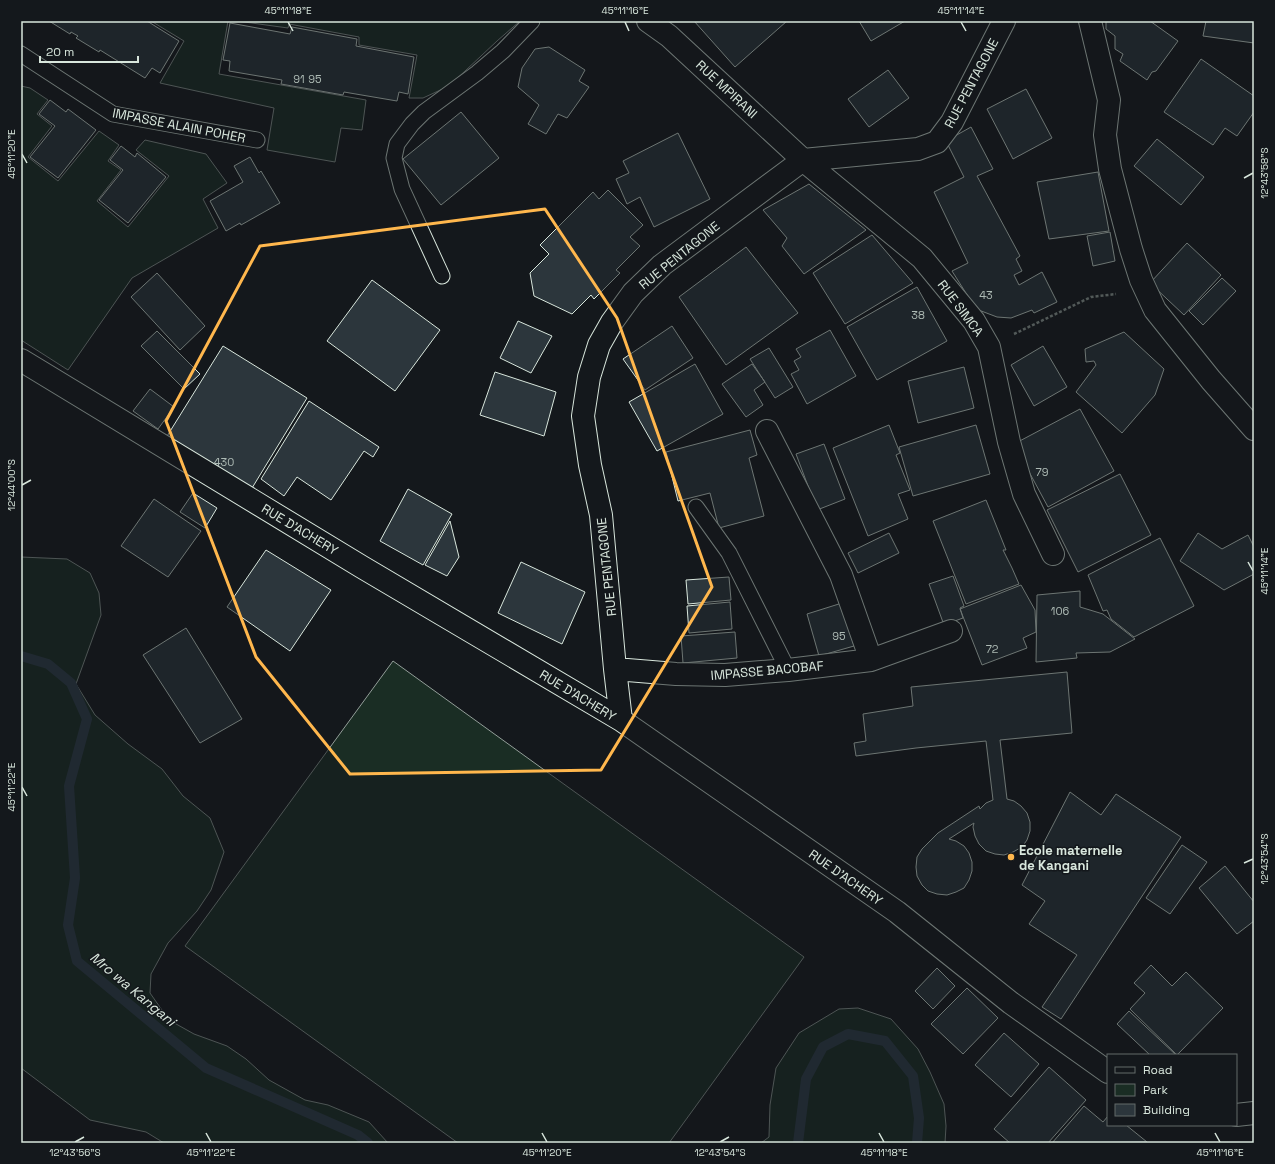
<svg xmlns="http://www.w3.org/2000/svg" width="1275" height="1164" viewBox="0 0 1275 1164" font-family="'Space Grotesk',sans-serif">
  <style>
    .green { fill: #1a2d24; stroke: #939e99 }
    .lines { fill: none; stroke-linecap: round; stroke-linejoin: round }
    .stream { stroke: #2f3f4d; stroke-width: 10 }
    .building { fill: #2c363c; stroke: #d8e6dc }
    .service-casing { stroke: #d8e6dc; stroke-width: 17 }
    .minor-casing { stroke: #d8e6dc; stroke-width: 24 }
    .path { stroke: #9da8a2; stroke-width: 2.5; stroke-dasharray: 3 2; stroke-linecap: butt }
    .service { stroke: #14181c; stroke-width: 15 }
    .minor { stroke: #14181c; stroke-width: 22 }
    .marked { fill: none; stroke: #ffb74d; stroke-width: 3; stroke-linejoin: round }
    .ticks { fill: none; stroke: #d8e6dc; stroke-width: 1.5 }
    .poi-dot { fill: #ffb74d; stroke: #14181c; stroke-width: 1.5 }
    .labels { text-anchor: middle; stroke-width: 3; stroke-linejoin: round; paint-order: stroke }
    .number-label { font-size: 11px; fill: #adbab4 }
    .street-label { font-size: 13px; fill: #d8e6dc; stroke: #14181c }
    .poi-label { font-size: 13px; font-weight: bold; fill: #d8e6dc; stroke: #14181c; text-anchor: start }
    .water-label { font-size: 14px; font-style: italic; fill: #d8e6dc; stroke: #14181c }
    .neatline { fill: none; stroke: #d8e6dc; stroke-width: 1.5 }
    .ticks-label { font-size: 10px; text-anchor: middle; fill: #d8e6dc }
  </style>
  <rect width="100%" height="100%" fill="#14181c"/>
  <!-- green -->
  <path class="green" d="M151 21H228L219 74 366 100 362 130 341 128 335 162 267 150 274 108 160 83 184 41Z
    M237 21H520L497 41 449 86 423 98H409L417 55 359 45V37L289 24 288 28Z
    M21 86 30 88 48 100 37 114 52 126 28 157 58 181 99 131 119 145 108 161 121 170 97 201 128 227 169 176 136 150 145 140 206 154 227 183 203 199 218 228 132 278 68 370 21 340Z
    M21 557 67 559 90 573 99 593 101 615 76 684 95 715 128 744 162 769 183 796 210 818 224 852 211 890 197 911 168 943 151 974 150 993 169 1020 194 1034 227 1046 246 1059 269 1080 305 1100 328 1105 369 1122 388 1143H164L146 1132 90 1120 21 1068Z
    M393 661 804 957 669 1143H458L185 946Z
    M858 1008 891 1019 918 1049 930 1072 944 1104 946 1126 945 1143H761L769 1137 770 1105 776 1068 799 1033 839 1009Z"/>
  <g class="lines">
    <!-- stream -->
    <path class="stream" d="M21 656 48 664 71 683 87 719 69 786 75 878 68 925 77 961 206 1068 358 1135 368 1143
      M798 1143 806 1079 823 1047 848 1034 885 1041 913 1076 919 1118 917 1143"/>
  </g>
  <!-- building -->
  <path class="building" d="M49 21H147L179 41 160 73 152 68 145 78 100 50 99 52 76 38 78 36 71 32 70 34Z
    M694 21H787L735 67Z
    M859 21H905L871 41Z
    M1106 21H1150L1178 41 1156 71 1152 72 1147 80 1120 61 1123 54 1115 49V36L1106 29Z
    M1206 21H1254V43L1203 36Z
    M230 23 290 34 292 27 357 39 356 46 414 57 408 94 399 92 397 101 344 92 343 95 281 84 282 80 229 71 230 61 223 60Z
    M549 47 585 70 579 81 589 87 567 118 558 114 546 134 528 124 539 105 518 87 522 68 535 49Z
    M1201 59 1254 96V112L1237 136 1225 128 1213 145 1164 112Z
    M888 70 909 98 869 127 848 99Z
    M1026 89 1052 138 1013 159 987 109Z
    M50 100 66 112 68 109 96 130 58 178 30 157 55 126 39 114Z
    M461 112 499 158 441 205 403 159Z
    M971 127 993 169 977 176 1020 256 1016 259 1022 271 1014 275 1019 285 1042 272 1057 302 1034 313 1032 310 1011 318 997 317 976 309 952 271 968 263 934 192 964 177 946 141Z
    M678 133 710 199 654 227 640 197 627 204 616 179 629 173 623 161Z
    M1157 139 1204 177 1181 205 1134 166Z
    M121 146 135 157 137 153 166 177 128 223 99 200 123 170 110 160Z
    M250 157 259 173 261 171 280 203 241 225 240 223 226 231 210 201 243 182 234 166Z
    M1098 172 1109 231 1049 239 1037 182Z
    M809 184 866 230 804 274 782 246 787 238 763 210Z
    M608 190 643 225 630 237 640 246 616 270 620 273 594 299 591 295 572 314 534 296 530 273 549 254 540 245 593 192 599 199Z
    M1110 232 1115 261 1093 266 1087 236Z
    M872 235 913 283 845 324 813 273Z
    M1187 243 1221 275 1184 315 1150 283Z
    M746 247 798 313 726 365 679 297Z
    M157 273 205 326 180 350 131 297Z
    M1222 278 1236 291 1203 325 1189 311Z
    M372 280 440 330 395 391 327 341Z
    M917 287 947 341 877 380 847 327Z
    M518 321 552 336 531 373 500 358Z
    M672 326 693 358 645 390 623 359Z
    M830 330 856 376 807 404 791 374 799 370 794 361 801 357 796 349Z
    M157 331 200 374 184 389 141 346Z
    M1124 332 1164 369 1155 395 1122 433 1076 392 1096 365 1094 361 1086 362 1085 349Z
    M223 346 307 398 249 493 164 441Z
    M1043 346 1067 387 1034 406 1011 365Z
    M769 348 793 387 775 398 750 359Z
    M695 364 723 414 657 451 629 402Z
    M752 364 765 382 754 390 763 405 746 417 722 384Z
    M964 367 974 408 918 423 908 381Z
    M495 372 556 392 544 436 480 415Z
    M150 389 174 407 158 429 133 411Z
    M309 401 379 447 373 457 364 451 331 500 297 477 284 496 261 479Z
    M1080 409 1114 471 1048 507 1014 444Z
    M889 425 900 453 896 455 910 490 898 494 908 519 868 536 833 448Z
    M976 425 990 474 913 496 899 447Z
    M750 430 757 455 749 458 764 516 719 528 710 493 678 501 666 452Z
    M824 444 845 499 817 510 796 454Z
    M1120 474 1151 535 1078 572 1047 510Z
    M408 489 452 514 423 565 380 541Z
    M193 493 217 508 205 528 180 512Z
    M154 499 201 531 168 577 121 546Z
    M986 500 1006 550H1003L1012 568 1019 584 966 604 933 521Z
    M450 521 459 557 447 576 425 565Z
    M889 533 899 553 858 573 848 553Z
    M1198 533 1222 549 1248 535 1254 547V574L1224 590 1180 561Z
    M1160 538 1194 606 1134 637 1111 619 1107 610 1103 611 1088 575Z
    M266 550 331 590 290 651 227 607Z
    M521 562 585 592 562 644 498 613Z
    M953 576 964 606 960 608 963 618 944 625 929 584Z
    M729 577 731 600 688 604 686 580Z
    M1021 585 1035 610 1036 632 1023 638 1027 648 982 665 960 609Z
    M1080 591V607L1103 614 1135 639 1110 652 1076 653 1077 658 1036 662 1037 595Z
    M730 602 732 629 689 633 687 606Z
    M842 603 854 646 819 656 807 614Z
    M186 628 242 719 200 743 143 655Z
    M735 632 737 658 683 663 681 636Z
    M1067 672 1072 733 1000 740 1007 799 1014 801 1021 806 1027 813 1030 822V831L1027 840 1022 847 1013 852 1004 855 995 854 986 851 979 844 975 836 973 827 974 823 949 839 956 841 964 846 969 853 972 862V871L969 880 964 888 956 892 947 895 937 894 928 891 922 885 917 876 916 867 917 857 922 849 938 833 979 806 980 809 986 803 993 800 986 741 916 748 856 756 854 743 866 741 863 714 913 706 911 687Z
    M1070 792 1101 815 1116 794 1181 837 1061 1019 1042 1007 1077 955 1029 924 1045 901 1022 885Z
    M1182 845 1207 862 1170 914 1146 898Z
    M1225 866 1254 902V921L1237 934 1199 888Z
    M1151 965 1172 986 1186 972 1223 1008 1177 1055 1130 1009 1145 993 1134 983Z
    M937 968 955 986 933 1009 915 991Z
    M967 988 998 1018 963 1054 931 1024Z
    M1129 1011 1176 1055H1150L1117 1024Z
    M1004 1033 1039 1064 1011 1097 975 1065Z
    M1049 1067 1086 1100 1048 1143H1010L994 1129Z
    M1084 1106 1103 1122 1108 1116V1125H1126L1147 1142 1052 1143Z"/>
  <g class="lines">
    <defs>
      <path id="service" d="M21 54 113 114 257 140
        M442 276 402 189 394 158 397 144 412 124 424 112 477 73 503 51 532 21
        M696 507 729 553 788 670"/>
      <path id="minor" d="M648 21 669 36 803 160 922 258 974 321 989 347 1009 442 1024 494 1053 554
        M1090 21 1109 100 1105 135 1110 169 1131 249 1141 280 1155 310 1211 380 1254 429
        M21 360 362 567 621 720 897 912 1011 1003 1108 1072
        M767 431 841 575 871 660
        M615 669 676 674 725 675 788 670 871 660 951 631
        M621 720 615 669 601 515 590 465 583 416 589 377 599 345 612 322 633 293 662 265 803 160 918 149 937 142 952 122 1004 21
        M1236 1115 1254 1113"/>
    </defs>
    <!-- service casing -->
    <use href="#service" class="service-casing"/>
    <!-- minor casing -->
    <use href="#minor" class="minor-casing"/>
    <!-- path -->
    <path class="path" d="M1014 334 1091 297 1116 294"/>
    <!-- service -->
    <use href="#service" class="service"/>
    <!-- minor -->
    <use href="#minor" class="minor"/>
  </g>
  <!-- marked area -->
  <path d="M0 0H1275V1164H0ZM545 209 617 318 712 587 601 770 350 774 256 657 166 421 260 246Z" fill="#14181c" fill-opacity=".55" fill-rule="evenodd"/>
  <path class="marked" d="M545 209 617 318 712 587 601 770 350 774 256 657 166 421 260 246Z"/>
  <!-- ticks -->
  <path class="ticks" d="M288 22 293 31M625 22 629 31M961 22 966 31M22 154 27 163M1244 178 1253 173M22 485 31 480M1248 562 1253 571M22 787 27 796M1244 863 1253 859M206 1133 211 1142M542 1133 547 1142M879 1133 884 1142M1215 1133 1220 1142M75 1142 84 1137M720 1142 729 1137"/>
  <!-- markers -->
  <circle class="poi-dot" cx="1011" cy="857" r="4"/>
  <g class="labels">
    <!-- number labels -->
    <g class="number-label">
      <text x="299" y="83">91</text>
      <text x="315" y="83">95</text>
      <text x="986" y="299">43</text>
      <text x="918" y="319">38</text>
      <text x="224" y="466">430</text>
      <text x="1042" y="476">79</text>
      <text x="1060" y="615">106</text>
      <text x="839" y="640">95</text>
      <text x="992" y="653">72</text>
    </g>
    <!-- street labels -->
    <g class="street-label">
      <text transform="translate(971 83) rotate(-62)" y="5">RUE PENTAGONE</text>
      <text transform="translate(727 89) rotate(43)" y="5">RUE MPIRANI</text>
      <text transform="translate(179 125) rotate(11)" y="5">IMPASSE ALAIN POHER</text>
      <text transform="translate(679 255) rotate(-39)" y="5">RUE PENTAGONE</text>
      <text transform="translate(961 308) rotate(53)" y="5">RUE SIMCA</text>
      <text transform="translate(300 529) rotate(31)" y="5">RUE D'ACHERY</text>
      <text transform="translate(606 567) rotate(-96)" y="5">RUE PENTAGONE</text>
      <text transform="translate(767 670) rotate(-5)" y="5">IMPASSE BACOBAF</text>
      <text transform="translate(578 695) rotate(31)" y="5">RUE D'ACHERY</text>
      <text transform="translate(846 877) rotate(35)" y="5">RUE D'ACHERY</text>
    </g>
    <!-- poi labels -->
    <g class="poi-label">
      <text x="1019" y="855">Ecole maternelle<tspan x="1019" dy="15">de Kangani</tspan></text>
    </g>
    <!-- water labels -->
    <g class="water-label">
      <text transform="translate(133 989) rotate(40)" y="5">Mro wa Kangani</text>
    </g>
  </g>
  <!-- border -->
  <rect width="1275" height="1164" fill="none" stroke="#14181c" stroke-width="44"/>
  <!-- legend -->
  <rect x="1107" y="1054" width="130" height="72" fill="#14181c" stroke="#626a69"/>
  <rect x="1115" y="1067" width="20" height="6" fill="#14181c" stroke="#626a69"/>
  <text x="1143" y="1074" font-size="12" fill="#d8e6dc">Road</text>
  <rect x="1115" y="1084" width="20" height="12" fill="#1a2d24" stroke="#626a69"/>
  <text x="1143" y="1094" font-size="12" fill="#d8e6dc">Park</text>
  <rect x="1115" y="1104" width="20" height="12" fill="#2c363c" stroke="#626a69"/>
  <text x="1143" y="1114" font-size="12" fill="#d8e6dc">Building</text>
  <!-- scale -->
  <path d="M40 56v6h98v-6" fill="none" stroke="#d8e6dc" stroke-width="2"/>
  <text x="46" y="56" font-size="12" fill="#d8e6dc" stroke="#14181c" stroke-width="3" paint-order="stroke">20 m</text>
  <rect x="22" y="22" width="1231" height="1120" class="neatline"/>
  <g class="ticks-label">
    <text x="288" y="14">45°11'18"E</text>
    <text x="625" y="14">45°11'16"E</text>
    <text x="961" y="14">45°11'14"E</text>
    <text transform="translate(11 154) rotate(-90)" y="4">45°11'20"E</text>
    <text transform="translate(1264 173) rotate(-90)" y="4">12°43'58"S</text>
    <text transform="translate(11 485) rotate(-90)" y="4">12°44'00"S</text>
    <text transform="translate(1264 571) rotate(-90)" y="4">45°11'14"E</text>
    <text transform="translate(11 787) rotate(-90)" y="4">45°11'22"E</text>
    <text transform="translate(1264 859) rotate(-90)" y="4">12°43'54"S</text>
    <text x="75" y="1156">12°43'56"S</text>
    <text x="211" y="1156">45°11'22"E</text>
    <text x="547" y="1156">45°11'20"E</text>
    <text x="720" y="1156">12°43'54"S</text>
    <text x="884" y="1156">45°11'18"E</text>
    <text x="1220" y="1156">45°11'16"E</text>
  </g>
</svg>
